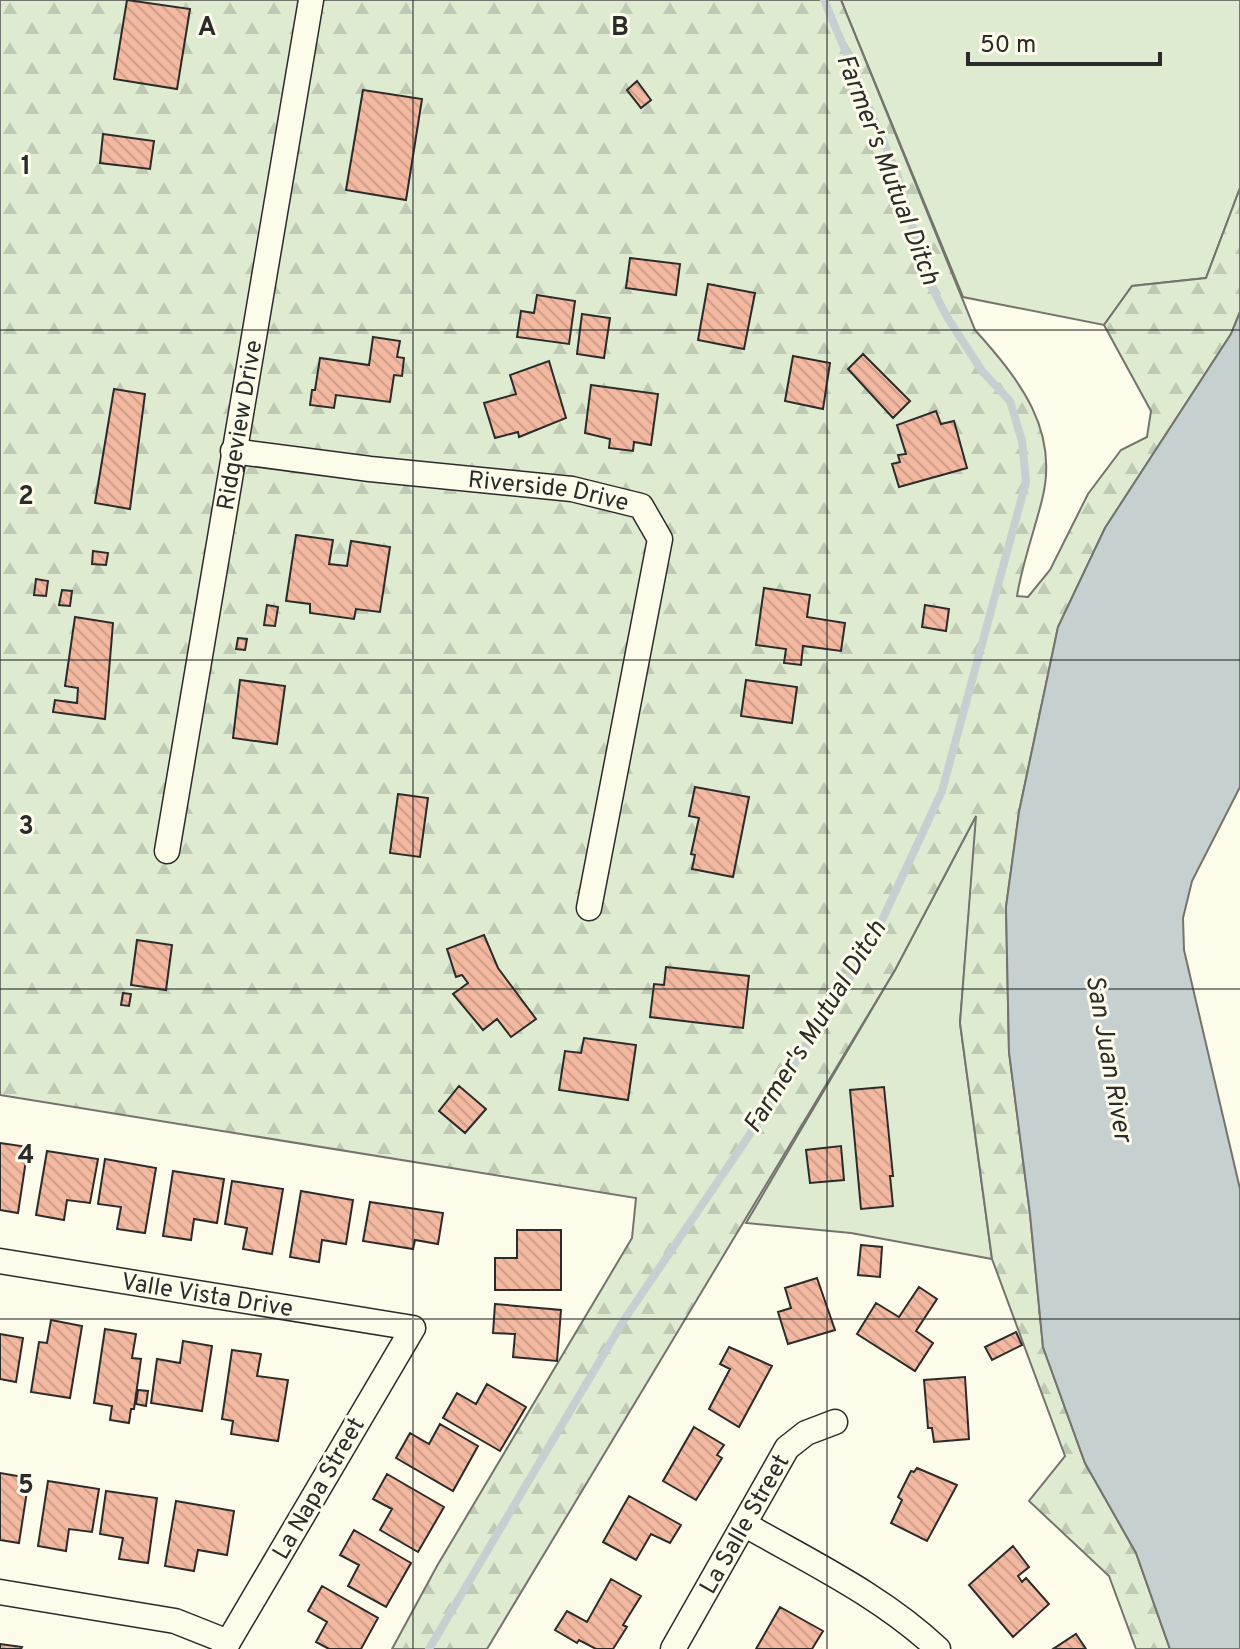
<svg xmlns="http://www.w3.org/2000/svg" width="1240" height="1649" viewBox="0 0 1240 1649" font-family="Overpass,sans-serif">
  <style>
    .grass { fill: #deebd1; stroke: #74746e; stroke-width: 2 }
    .forest { fill: url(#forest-firs); stroke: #74746e; stroke-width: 2 }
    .water { fill: #c7d0d0; stroke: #74746e; stroke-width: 2 }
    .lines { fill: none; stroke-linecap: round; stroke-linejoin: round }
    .stream { stroke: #c7d0d0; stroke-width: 8 }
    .building { fill: url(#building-back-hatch); stroke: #2b2b2b; stroke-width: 2 }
    .minor-casing { stroke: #2b2b2b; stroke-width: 27 }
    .minor { stroke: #fdfbea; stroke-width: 24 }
    .grid { fill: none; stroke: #2b2b2b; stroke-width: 2; stroke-opacity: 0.55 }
    .labels { text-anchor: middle; stroke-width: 6; stroke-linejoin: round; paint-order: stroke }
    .street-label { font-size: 24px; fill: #2b2b2b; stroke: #fdfbea }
    .water-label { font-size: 26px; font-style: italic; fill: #2b2b2b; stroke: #fdfbea }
    .grid-label { font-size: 26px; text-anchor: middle; font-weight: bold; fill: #2b2b2b; stroke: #fdfbea; stroke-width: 6; stroke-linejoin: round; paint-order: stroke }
  </style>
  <defs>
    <pattern id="forest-firs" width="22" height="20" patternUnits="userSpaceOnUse" patternTransform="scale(2)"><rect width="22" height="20" fill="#deebd1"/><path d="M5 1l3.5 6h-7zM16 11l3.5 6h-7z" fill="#bfcab4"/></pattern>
    <pattern id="building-back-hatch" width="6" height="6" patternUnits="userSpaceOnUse" patternTransform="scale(2)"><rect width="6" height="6" fill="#f2b8a0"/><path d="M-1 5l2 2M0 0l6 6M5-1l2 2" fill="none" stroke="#d09e8a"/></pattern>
  </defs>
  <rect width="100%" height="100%" fill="#fdfbea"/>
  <!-- grass -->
  <path class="grass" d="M841 0H1240V188L1206 278 1132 286 1104 325 963 297Z
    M977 814 960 1023 992 1259 851 1233 746 1223 895 970Z"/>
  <!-- forest -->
  <path class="forest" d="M0 0H841L975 330C1019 379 1060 430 1042 500 1034 532 1022 564 1017 596L1028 597 1050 570 1088 494 1121 450 1147 437 1151 411 1104 325 1132 286 1206 278 1240 188V312L1231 334 1105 528 1058 627 1019 812 1006 907 1009 1052 1030 1214 1043 1347 1085 1463 1136 1553 1170 1649H1136L1109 1576 1029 1501 1065 1456 992 1259 960 1023 976 816 895 970 487 1649H392L437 1566 632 1238 636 1198 0 1095Z"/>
  <!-- water -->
  <path class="water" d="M1240 312V787L1192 881 1183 918 1184 950 1240 1189V1649H1170L1136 1553 1085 1463 1043 1347 1030 1214 1009 1052 1006 907 1019 812 1058 627 1105 528 1231 334Z"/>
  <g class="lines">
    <!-- stream -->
    <path class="stream" d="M429 1649 624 1320 746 1140 871 944 942 791 1026 482 1022 441 1010 401 982 371 947 317 929 282 897 174 824 0"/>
  </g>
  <!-- building -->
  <path class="building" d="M127 0 190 9 177 89 114 79Z
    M637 81 651 100 641 108 627 90Z
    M363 90 422 99 406 200 346 190Z
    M103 134 154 141 150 169 100 163Z
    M630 258 680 264 676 295 626 288Z
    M708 284 755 293 744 349 698 340Z
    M537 295 575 301 569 344 517 337 521 311 534 313Z
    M582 314 610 318 604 358 577 354Z
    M373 337 400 341 397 357 404 358 402 376 394 375 390 402 336 395 334 408 310 405 312 390H315L320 358 369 365Z
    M863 354 910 401 893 418 848 369Z
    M793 356 830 363 823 409 785 401Z
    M549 361 566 418 519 437 518 432 495 438 484 403 516 394 510 375Z
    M591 385 658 394 651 445 634 442 633 451 609 448 610 439 585 433Z
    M114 389 145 394 130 509 95 503Z
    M936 411 941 424 954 421 967 468 899 487 892 464 900 462 898 455 906 454 897 425Z
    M296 535 333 540 329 564 347 566 351 541 390 547 380 612 356 609 354 619 310 613V604L286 601Z
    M93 551 108 553 106 565 92 564Z
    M36 579 48 581 46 596 34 595Z
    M764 588 810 595 807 617 845 623 841 651 803 646 801 665 784 663 786 649 756 645Z
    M62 590 72 591 70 606 59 605Z
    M267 605 278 607 275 626 264 625Z
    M925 605 949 609 946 631 922 627Z
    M75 617 113 623 105 719 53 712 55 700 77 703 78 688 65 686Z
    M238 638 247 639 245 650 236 649Z
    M240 680 285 686 277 744 233 738Z
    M746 680 797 687 792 723 741 716Z
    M695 787 749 797 733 877 692 869 695 855 691 854 699 818 689 816Z
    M398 794 428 798 420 857 390 853Z
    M484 935 498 968 536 1019 511 1037 497 1019 483 1030 453 994 468 983 462 975 456 977 447 949Z
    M137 940 172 945 166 990 131 985Z
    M666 967 749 976 743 1028 650 1017 654 984 664 985Z
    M123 993 131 994 129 1006 121 1005Z
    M584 1038 636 1045 628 1100 559 1090 565 1051 581 1053Z
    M459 1086 486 1109 465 1133 439 1111Z
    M884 1087 893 1176H890L893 1206 861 1209 850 1090Z
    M0 1143 28 1147 18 1213 0 1210Z
    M841 1146 844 1180 810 1183 806 1150Z
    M47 1151 98 1159 90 1203 67 1200 64 1220 36 1215Z
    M105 1159 156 1168 145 1233 117 1229 121 1207 98 1204Z
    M173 1171 224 1179 217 1223 194 1219 191 1240 163 1236Z
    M232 1181 283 1189 272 1254 243 1249 247 1228 225 1224Z
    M301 1191 353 1200 346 1244 322 1240 319 1262 290 1257Z
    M370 1202 443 1213 438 1244 415 1240 413 1249 363 1241Z
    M517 1230H561V1290H495V1258H517Z
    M861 1245 882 1247 880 1277 858 1275Z
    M817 1278 835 1330 788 1344 778 1312 791 1308 785 1288Z
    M919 1287 937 1299 916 1331 933 1343 915 1371 857 1334 876 1303 899 1317Z
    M495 1304 561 1310 557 1361 513 1357 515 1334 493 1333Z
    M51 1320 82 1326 70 1398 31 1392 39 1342 47 1343Z
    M105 1329 136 1334 132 1358 141 1359 134 1409H131L129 1423 110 1420 112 1406 94 1403Z
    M1016 1332 1022 1345 992 1360 985 1347Z
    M0 1334 23 1338 16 1382 0 1379Z
    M183 1341 212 1346 202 1411 151 1403 157 1359 180 1363Z
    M729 1347 772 1366 739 1427 709 1409 730 1369 720 1364Z
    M232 1350 261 1354 257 1376 288 1380 278 1441 231 1434 233 1421 222 1419Z
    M965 1377 969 1439 934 1442 932 1428H928L924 1380Z
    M487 1384 526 1407 500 1451 443 1418 457 1393 476 1404Z
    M138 1390 148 1391 146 1406 136 1404Z
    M440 1424 478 1446 453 1491 396 1458 410 1433 429 1444Z
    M694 1427 724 1445 717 1455 722 1458 696 1500 663 1481Z
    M917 1468 957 1485 927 1541 891 1523 902 1500 898 1497 911 1471 914 1472Z
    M0 1473 29 1478 19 1543 0 1540Z
    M387 1474 444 1507 418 1552 380 1530 392 1509 373 1499Z
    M48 1481 99 1489 92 1532 69 1529 66 1551 38 1546Z
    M106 1491 157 1498 148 1563 119 1559 123 1538 100 1534Z
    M629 1496 681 1525 670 1543 651 1534 636 1560 603 1542Z
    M176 1501 234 1511 227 1555 198 1550 194 1571 165 1566Z
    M354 1530 411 1563 386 1607 348 1586 359 1565 340 1555Z
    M1013 1546 1029 1567 1018 1576 1022 1582 1026 1578 1049 1604 1013 1637 969 1585Z
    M611 1579 641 1596 623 1625 627 1627 613 1649H596L579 1640 577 1643 555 1630 567 1611 587 1622Z
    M322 1586 378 1618 361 1649H329L316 1642 327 1622 308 1611Z
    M780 1607 823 1631 812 1649H756Z
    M1076 1634 1086 1649H1053Z
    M0 1644 22 1647 21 1649H0Z"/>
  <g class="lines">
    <defs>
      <g id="minor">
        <path id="s1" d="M233 451 370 469 572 489 641 506 660 539 589 908"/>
        <path id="s2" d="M167 851 311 0"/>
        <path id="s3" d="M0 1261 413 1328 224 1649"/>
        <path d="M744 1524C810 1562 882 1596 938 1649"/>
        <path d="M0 1592 175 1621 228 1642"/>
        <path id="s4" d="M673 1649 787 1448 806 1433 835 1422"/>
      </g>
    </defs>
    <!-- minor casing -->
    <use href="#minor" class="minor-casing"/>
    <!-- minor -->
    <use href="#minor" class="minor"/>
  </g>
  <!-- grid -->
  <path class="grid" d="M413 0V1649M827 0V1649M0 330H1240M0 660H1240M0 989H1240M0 1319H1240"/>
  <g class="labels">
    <!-- street labels -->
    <g class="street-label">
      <text dy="8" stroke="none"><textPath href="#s2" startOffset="432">Ridgeview Drive</textPath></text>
      <text dy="8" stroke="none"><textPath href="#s1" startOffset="318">Riverside Drive</textPath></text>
      <text dy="8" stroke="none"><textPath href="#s3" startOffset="210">Valle Vista Drive</textPath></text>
      <text transform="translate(318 1488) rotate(-60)" y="8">La Napa Street</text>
      <text dy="8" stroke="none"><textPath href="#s4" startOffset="144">La Salle Street</textPath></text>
    </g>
    <!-- water labels -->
    <g class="water-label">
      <text transform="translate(889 169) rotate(69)" y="9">Farmer's Mutual Ditch</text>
      <text transform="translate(814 1026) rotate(-58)" y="9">Farmer's Mutual Ditch</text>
      <text transform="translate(1110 1058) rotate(80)" y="9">San Juan River</text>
    </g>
  </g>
  <g class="grid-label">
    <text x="207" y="35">A</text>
    <text x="620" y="35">B</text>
    <text x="26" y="174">1</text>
    <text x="26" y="504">2</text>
    <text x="26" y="834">3</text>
    <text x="26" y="1163">4</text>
    <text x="26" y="1493">5</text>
  </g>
  <!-- scale -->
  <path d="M968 52v12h192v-12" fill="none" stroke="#2b2b2b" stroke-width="4"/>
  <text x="980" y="52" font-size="24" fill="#2b2b2b" stroke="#fdfbea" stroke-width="6" paint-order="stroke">50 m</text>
</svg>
